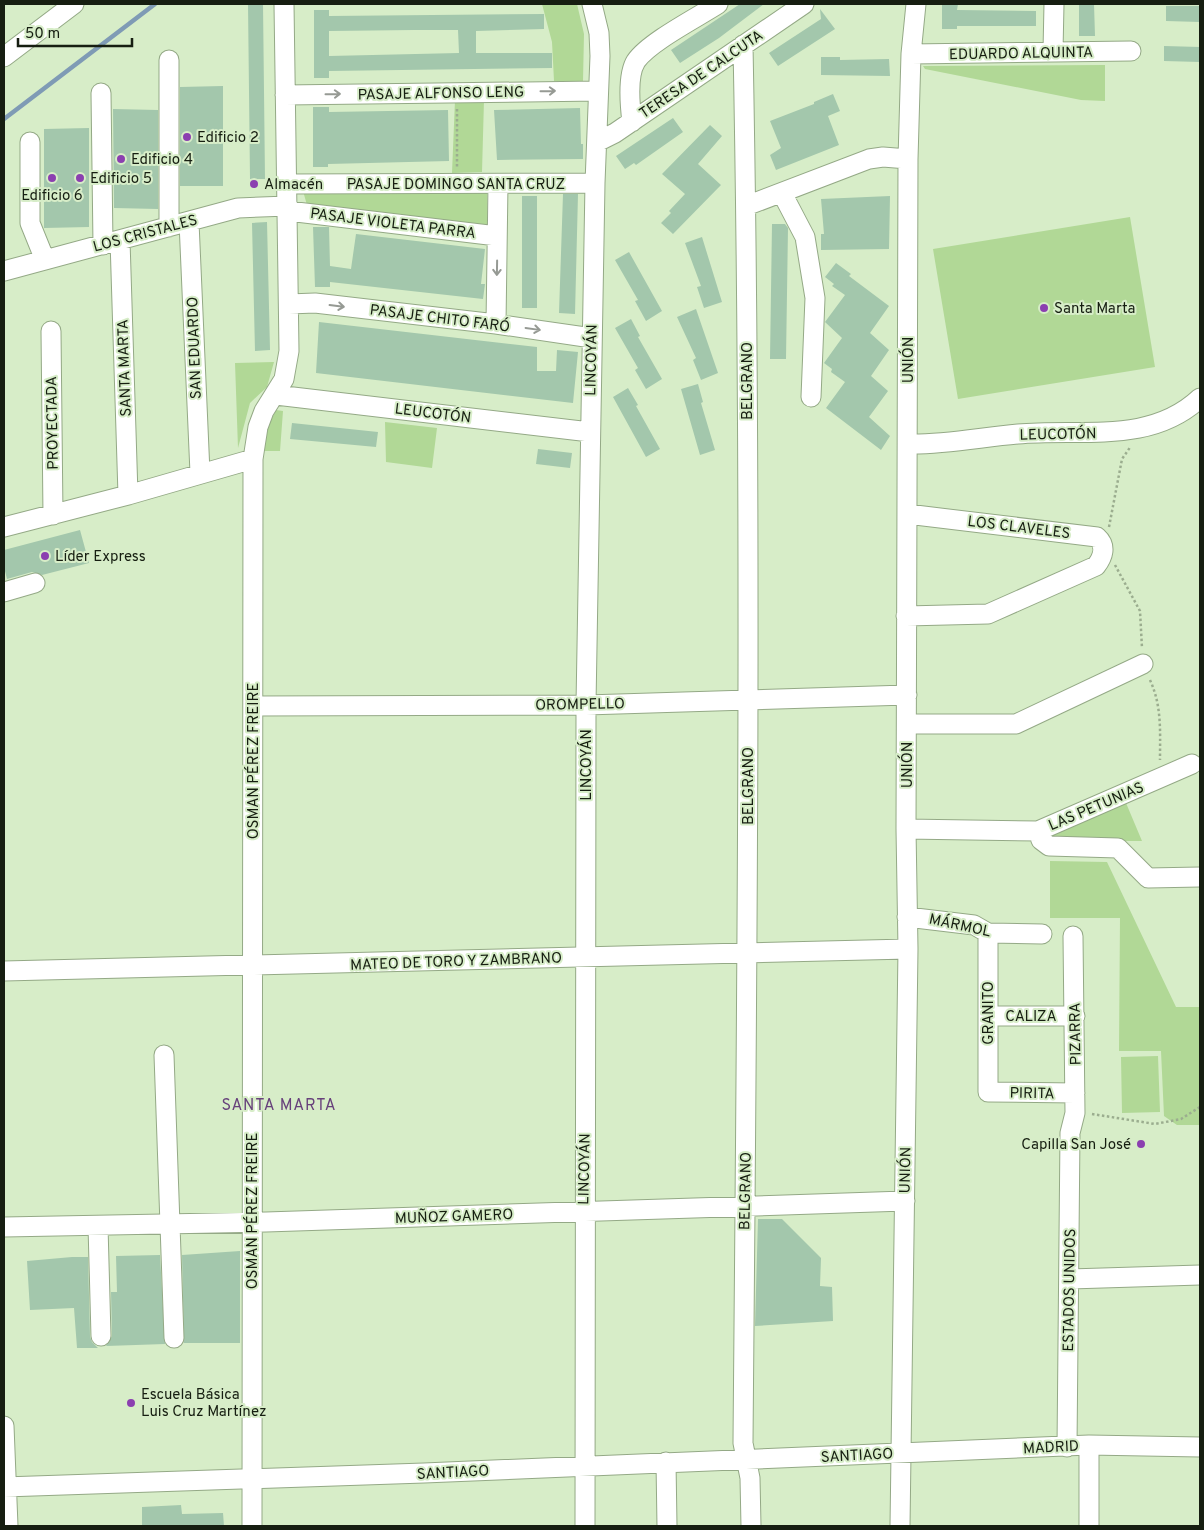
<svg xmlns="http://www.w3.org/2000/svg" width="1204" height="1530" viewBox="0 0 1204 1530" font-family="Overpass,sans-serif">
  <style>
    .green { fill: #b1d896 }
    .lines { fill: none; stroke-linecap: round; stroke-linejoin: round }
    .stream { stroke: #7f9bb5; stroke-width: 4.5 }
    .building { fill: #a3c7ac; fill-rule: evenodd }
    .minor-casing { stroke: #94a986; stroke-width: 21 }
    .path { stroke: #9bad8f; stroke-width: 2.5; stroke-dasharray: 2.5 2.5; stroke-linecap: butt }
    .minor { stroke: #fff; stroke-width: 19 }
    .oneway { stroke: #969a94 }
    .poi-dot { fill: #8b3fb0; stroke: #d7edc8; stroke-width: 2 }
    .labels { text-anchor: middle; stroke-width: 4; stroke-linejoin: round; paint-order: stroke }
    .street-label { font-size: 15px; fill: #161e11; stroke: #d7edc8 }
    .poi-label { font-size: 15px; fill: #161e11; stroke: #d7edc8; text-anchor: start }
    .neighbourhood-label { font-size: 16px; letter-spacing: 1px; fill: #67417b; stroke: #d7edc8 }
  </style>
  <rect width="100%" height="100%" fill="#d7edc8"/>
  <!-- green -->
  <path class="green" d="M542 4H577L584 34 583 81H554L552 42Z
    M1105 65V101L1081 100 925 69 923 66Z
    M455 100H484L482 172 452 173Z
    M487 190V227L307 205 303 191Z
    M1130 217 1155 367 958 399 933 249Z
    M274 362 267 387 250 403 238 448 235 363Z
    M276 410 283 411 280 451H264L266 430Z
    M385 422 437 428 432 468 386 462Z
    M1126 803 1142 841H1048V835Z
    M1050 861 1107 862 1176 1007H1200V1125H1177L1164 1116 1161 1051H1119L1120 918H1050Z
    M1158 1056 1160 1112 1122 1113 1121 1057Z"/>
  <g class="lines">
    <!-- stream -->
    <path class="stream" d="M4 119 155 4"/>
  </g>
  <!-- building -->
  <path class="building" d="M248 4H263L265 179H250Z
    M740 4H764L719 38 680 63 671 50Z
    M942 4H958L957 10 1036 11V26H957V29H942Z
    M1079 4H1094L1095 36H1079Z
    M1166 6H1200V22L1166 21Z
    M820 9 835 29 778 66 769 53 821 19Z
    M314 10H329V16L544 14V29L476 31V53H552V68L329 71V78H314ZM414 30H458L459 53 329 56V31Z
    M1164 46 1200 47V62L1164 61Z
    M821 57H840V60L889 59 890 76 821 75Z
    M223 86V186H180V87Z
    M833 94 840 111 828 116 839 145 776 170 770 155 781 148 770 121 814 104V102Z
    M313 107H329V112L448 110 449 161 328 164V167H313Z
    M580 108 581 144H583V159L497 160 494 110Z
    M113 109 158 110V209L114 208Z
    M673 118 683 132 636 165 634 163 625 169 616 156Z
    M710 125 722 136 698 164 721 185 673 234 661 223 671 213 669 211 685 194 662 174Z
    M89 128V227L44 228V129Z
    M563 194H578L575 314 559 313Z
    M522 196H537V308H522Z
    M890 196 889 249 821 250V234H824L821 199Z
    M267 222 270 350 255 351 252 223Z
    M772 224H785L788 228 786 359H770Z
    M313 227H329L330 266 351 269 356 234 485 249 481 284H485L483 299 330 282V287H315Z
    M702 237 722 302 704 308 697 287 701 286 685 243Z
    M629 252 662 311 646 321 635 301 638 300 615 260Z
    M836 263 851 274 849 276 889 306 870 333 889 350 871 376 888 391 869 417 890 436 881 450 826 408 845 382 831 372 832 369 824 363 842 338 825 322 845 295 832 286 834 284 825 277Z
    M696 309 718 373 701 380 693 360 696 358 677 317Z
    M631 319 640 336 638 337 662 379 646 389 635 370 638 368 615 328Z
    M319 322 537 347V371H556L557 350 578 352 573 403 316 373Z
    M698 384 703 402 701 403 715 450 700 455 681 389Z
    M628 388 638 405 636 406 660 449 646 457 613 397Z
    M292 423 378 432 376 447 290 439Z
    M538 449 572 453 570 468 536 464Z
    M80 530 89 563 42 575 32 572 7 579 4 567V550Z
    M758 1219H782L821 1258 820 1286 832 1287 833 1321 755 1326Z
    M240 1251V1343H184L182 1255Z
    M160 1255 165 1344 106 1346 112 1336 111 1292H117L116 1256Z
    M72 1257H88L90 1336 92 1342 98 1348H77L74 1308 30 1310 27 1261Z
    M181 1505 182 1514 223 1513 224 1526H142V1507Z"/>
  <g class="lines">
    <defs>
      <path id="minor" d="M743 45C752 511 747 977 743 1443L750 1478 751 1526
        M1053 51 1054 4
        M911 54 1131 51
        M4 57 74 4
        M169 60V227
        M101 93 103 245
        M285 95 598 91
        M632 122C630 106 627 75 636 61 649 42 698 17 718 4
        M30 142V223L45 260
        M597 142 615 133 804 4
        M288 184 595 183
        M782 193 805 237 815 298 811 397
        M746 206 869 159 883 157 908 159
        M288 211 497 236
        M189 222 200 473
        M120 240 128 495
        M4 271 238 208 288 206
        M289 304 315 303 496 324 592 338
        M496 324 498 184
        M51 331 53 515
        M276 395 590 432
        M908 444C945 445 982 437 1018 434 1081 428 1150 445 1200 398
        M4 527 128 495 253 459
        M4 592 35 583
        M906 616 988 614 1096 566C1103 557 1107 546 1097 537L907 514
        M253 706 586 705 907 695
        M907 724H1016L1143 664
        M906 829 1038 831 1192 764
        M1038 831 1041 840 1049 846 1118 848 1148 878 1200 877
        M907 917 974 925 988 933 1042 934
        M988 933V1092L1075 1093
        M4 971 908 949
        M988 1016H1075
        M164 1055 174 1338
        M98 1226 101 1336
        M4 1227 266 1222 905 1201
        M1070 1279 1200 1275
        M4 1426 8 1526
        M1089 1445V1526
        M1067 1447 1070 1133 1075 1113 1073 936
        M666 1462 667 1526
        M4 1487 424 1473 1089 1445 1200 1447
        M252 1526 253 459 258 427 264 411 284 379 289 351 284 4
        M585 1526 586 705 595 183 600 56 599 33 592 4
        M900 1526 908 949 906 829 908 159 911 54 916 4"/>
    </defs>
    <!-- minor casing -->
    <use href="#minor" class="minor-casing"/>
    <!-- path -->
    <path class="path" d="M457 109V168
      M1109 527 1122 459 1131 446
      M1115 565 1140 611 1142 648
      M1150 680C1162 706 1160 732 1160 760
      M1092 1114 1155 1124 1181 1119 1200 1107"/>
    <!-- minor -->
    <use href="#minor" class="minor"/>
  </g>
  <!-- one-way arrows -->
  <defs><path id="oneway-shaft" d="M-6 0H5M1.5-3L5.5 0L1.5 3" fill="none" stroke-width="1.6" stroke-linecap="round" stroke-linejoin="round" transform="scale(1.25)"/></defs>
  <g class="oneway">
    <use href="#oneway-shaft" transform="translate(548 91) rotate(-1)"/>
    <use href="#oneway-shaft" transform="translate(333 94) rotate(-1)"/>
    <use href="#oneway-shaft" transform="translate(497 268) rotate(91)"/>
    <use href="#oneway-shaft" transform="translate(337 306) rotate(7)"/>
    <use href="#oneway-shaft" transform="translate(533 329) rotate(8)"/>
  </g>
  <!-- markers -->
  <g class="poi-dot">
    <circle cx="187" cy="137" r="5"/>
    <circle cx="121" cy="159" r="5"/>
    <circle cx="52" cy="178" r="5"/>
    <circle cx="80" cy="178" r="5"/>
    <circle cx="254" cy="184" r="5"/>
    <circle cx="1044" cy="308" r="5"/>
    <circle cx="45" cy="556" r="5"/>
    <circle cx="1141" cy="1144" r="5"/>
    <circle cx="131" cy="1403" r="5"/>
  </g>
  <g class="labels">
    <!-- street labels -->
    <g class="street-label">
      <text transform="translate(1021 53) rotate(-1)" y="5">EDUARDO ALQUINTA</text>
      <text transform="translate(701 74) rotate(-34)" y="5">TERESA DE CALCUTA</text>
      <text transform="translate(441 93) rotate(-1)" y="5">PASAJE ALFONSO LENG</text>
      <text x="456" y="189">PASAJE DOMINGO SANTA CRUZ</text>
      <text transform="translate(393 223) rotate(7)" y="5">PASAJE VIOLETA PARRA</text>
      <text transform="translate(145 233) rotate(-15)" y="5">LOS CRISTALES</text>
      <text transform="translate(440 318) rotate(7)" y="5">PASAJE CHITO FARÓ</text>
      <text transform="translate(194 348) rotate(-92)" y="5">SAN EDUARDO</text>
      <text transform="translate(591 360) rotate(-89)" y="5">LINCOYÁN</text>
      <text transform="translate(908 360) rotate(-90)" y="5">UNIÓN</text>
      <text transform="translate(124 368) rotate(-92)" y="5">SANTA MARTA</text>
      <text transform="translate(747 381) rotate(-90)" y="5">BELGRANO</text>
      <text transform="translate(433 413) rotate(7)" y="5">LEUCOTÓN</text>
      <text transform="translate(52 423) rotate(-91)" y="5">PROYECTADA</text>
      <text transform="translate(1058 434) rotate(-1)" y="5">LEUCOTÓN</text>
      <text transform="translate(1019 527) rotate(7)" y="5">LOS CLAVELES</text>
      <text transform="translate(580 704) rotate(-1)" y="5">OROMPELLO</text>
      <text transform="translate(253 761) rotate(-90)" y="5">OSMAN PÉREZ FREIRE</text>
      <text transform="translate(586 765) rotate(-90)" y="5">LINCOYÁN</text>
      <text transform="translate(907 765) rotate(-90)" y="5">UNIÓN</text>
      <text transform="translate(748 786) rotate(-90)" y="5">BELGRANO</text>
      <text transform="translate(1096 806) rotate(-23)" y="5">LAS PETUNIAS</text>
      <text transform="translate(960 925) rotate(12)" y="5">MÁRMOL</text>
      <text transform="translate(456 961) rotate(-2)" y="5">MATEO DE TORO Y ZAMBRANO</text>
      <text transform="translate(988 1013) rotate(-90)" y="5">GRANITO</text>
      <text x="1031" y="1021">CALIZA</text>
      <text transform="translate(1075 1034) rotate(-91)" y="5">PIZARRA</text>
      <text transform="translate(1032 1093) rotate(1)" y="5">PIRITA</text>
      <text transform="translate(584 1169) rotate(-89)" y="5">LINCOYÁN</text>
      <text transform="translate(905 1170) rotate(-89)" y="5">UNIÓN</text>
      <text transform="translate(745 1191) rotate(-89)" y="5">BELGRANO</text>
      <text transform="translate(252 1211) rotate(-90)" y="5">OSMAN PÉREZ FREIRE</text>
      <text transform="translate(454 1216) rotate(-2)" y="5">MUÑOZ GAMERO</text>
      <text transform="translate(1069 1290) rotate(-89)" y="5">ESTADOS UNIDOS</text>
      <text transform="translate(1051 1447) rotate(-3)" y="5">MADRID</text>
      <text transform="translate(857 1455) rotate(-3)" y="5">SANTIAGO</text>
      <text transform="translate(453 1472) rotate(-3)" y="5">SANTIAGO</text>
    </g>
    <!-- poi labels -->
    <g class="poi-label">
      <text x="197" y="142">Edificio 2</text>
      <text x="131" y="164">Edificio 4</text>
      <text x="90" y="183">Edificio 5</text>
      <text x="264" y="189">Almacén</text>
      <text x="52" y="200" text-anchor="middle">Edificio 6</text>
      <text x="1054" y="313">Santa Marta</text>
      <text x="55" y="561">Líder Express</text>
      <text x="1131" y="1149" text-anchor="end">Capilla San José</text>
      <text x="141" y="1399">Escuela Básica<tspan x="141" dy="17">Luis Cruz Martínez</tspan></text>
    </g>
    <!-- neighbourhood labels -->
    <g class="neighbourhood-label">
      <text x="279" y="1110">SANTA MARTA</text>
    </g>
  </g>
  <!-- border -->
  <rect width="1204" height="1530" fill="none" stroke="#161e11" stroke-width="10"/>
  <!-- scale -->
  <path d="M18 38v8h114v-8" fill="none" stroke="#161e11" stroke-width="2.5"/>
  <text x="25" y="38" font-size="15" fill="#161e11" stroke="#d7edc8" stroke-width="4" paint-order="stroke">50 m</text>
</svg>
